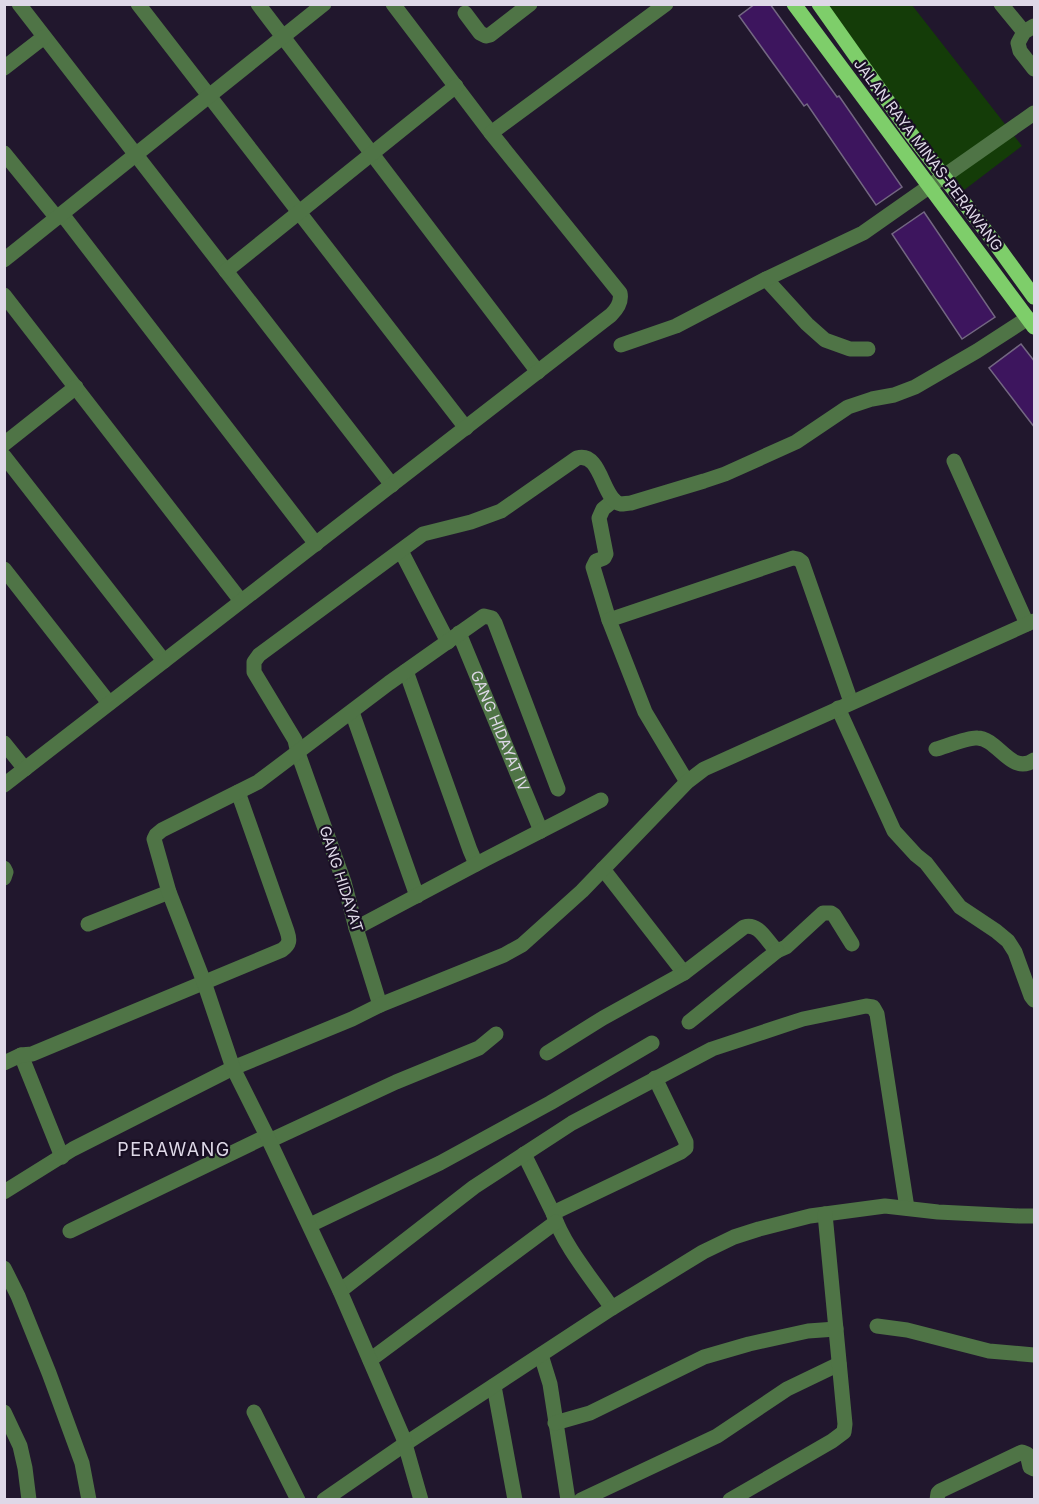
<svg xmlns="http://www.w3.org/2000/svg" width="1039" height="1504" viewBox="0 0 1039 1504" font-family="Inter,sans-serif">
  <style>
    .green { fill: #143c08 }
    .building { fill: #3d155e; stroke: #736782; stroke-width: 1.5 }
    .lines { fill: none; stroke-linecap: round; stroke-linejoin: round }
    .minor { stroke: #4f7446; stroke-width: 15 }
    .major { stroke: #7ece6a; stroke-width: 15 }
    .labels { text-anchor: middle; stroke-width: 4.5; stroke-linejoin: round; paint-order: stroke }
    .street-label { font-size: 15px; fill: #ded8e7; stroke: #180e23 }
    .quarter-label { font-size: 18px; letter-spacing: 1.5px; fill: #ded8e7; stroke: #180e23 }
  </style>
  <rect width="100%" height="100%" fill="#21172d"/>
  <!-- green -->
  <path class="green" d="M813 5H912L1022 146 955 197Z"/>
  <!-- building -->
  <path class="building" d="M755 4H770L837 97 839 96 902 187 876 205 807 104 804 106 739 16Z
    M924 212 995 317 962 339 892 234Z
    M1021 344 1035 362V428L989 368Z"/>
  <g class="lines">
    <!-- minor -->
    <g class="minor">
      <path d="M19 4 392 485"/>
      <path d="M138 4 466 428"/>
      <path d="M258 4 538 372"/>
      <path d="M393 4 491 133"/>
      <path d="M1001 4 1024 32"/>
      <path d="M465 13 480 33 486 36 490 35 530 4"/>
      <path d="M1034 26 1024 32 1018 43 1020 51 1034 69"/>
      <path d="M4 68 44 37"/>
      <path d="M4 153 57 218"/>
      <path d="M62 214 316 544"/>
      <path d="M4 260 324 4"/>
      <path d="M226 271 456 86"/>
      <path d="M766 279 807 324 825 340 850 349H868"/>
      <path d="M4 295 241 601"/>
      <path d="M621 345 676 326 766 279 863 233 1034 113"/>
      <path d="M4 444 76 387"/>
      <path d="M4 456 164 661"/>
      <path d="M954 461 1027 624"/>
      <path d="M401 551 448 642"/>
      <path d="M4 569 109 703"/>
      <path d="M609 620 593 567 596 561 604 558 606 554 599 518 603 509 614 500"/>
      <path id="s1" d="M459 633 541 831"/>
      <path d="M406 671 470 850 476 864"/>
      <path d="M838 708 894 831 916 855 926 863 960 907 996 931 1008 941 1015 952 1031 996 1034 1000"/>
      <path d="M352 712 417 896"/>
      <path d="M4 743 25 769"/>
      <path d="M936 749C944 747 969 737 977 738 998 738 1011 776 1034 760"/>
      <path d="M687 782 645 712 609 620 793 558 798 559 802 562 851 702"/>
      <path d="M4 785 611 315C617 309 622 302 620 293L491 133 666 4"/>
      <path d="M4 868 6 872 4 878"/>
      <path d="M603 869 684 973 744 927C759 922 767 942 777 951L786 947 823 913H831L834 915 852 944"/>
      <path d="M88 924 169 892"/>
      <path d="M356 928 486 859 601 800"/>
      <path d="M380 1005 356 928 344 882 298 753 295 740 254 672V662L259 655 423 534 471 522 501 511 577 458C602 451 602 501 621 504 624 504 628 503 631 503L704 481 725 474 796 442 848 407 872 399 894 395 915 387 977 351 1028 318"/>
      <path d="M689 1022 777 951"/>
      <path d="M547 1053 603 1018 684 973"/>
      <path d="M21 1055 62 1157"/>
      <path d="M4 1063 21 1055 32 1054 56 1044 282 950C290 944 290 940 287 931L238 792"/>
      <path d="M269 1141 396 1082 479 1048 496 1034"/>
      <path d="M524 1154 553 1213C563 1245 593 1280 612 1308"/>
      <path d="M4 1192 73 1149 233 1068 352 1019 380 1005 504 955 522 945 582 891 687 782 704 769 1034 621"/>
      <path d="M553 1213 681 1152 686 1148V1142L655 1078"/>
      <path d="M310 1225 440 1163 550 1103 652 1043"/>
      <path d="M70 1231 267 1136"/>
      <path d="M4 1268 18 1296 49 1373 82 1463 89 1500"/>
      <path d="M340 1291 474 1187 572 1123 712 1049 803 1019 866 1006 873 1007 877 1014 907 1208"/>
      <path d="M877 1326 907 1330 989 1351 1034 1355"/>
      <path d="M541 1355 550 1384 568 1500"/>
      <path d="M370 1360 556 1222"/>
      <path d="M494 1386 515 1500"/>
      <path d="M4 1412 20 1446 25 1468 29 1500"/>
      <path d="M254 1412 298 1500"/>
      <path d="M555 1423 590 1413 704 1357 749 1344 808 1331 836 1329"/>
      <path d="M324 1500 405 1444 612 1308 703 1252 734 1237 759 1229 810 1216 885 1206 938 1212 1019 1216H1034"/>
      <path d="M421 1500 403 1437 340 1291 267 1136 233 1068 204 982 169 892 154 839 156 835 162 830 258 782 389 683 484 616 492 618 495 623 558 789"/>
      <path d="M581 1500 717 1436 787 1389 839 1364"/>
      <path d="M730 1500 832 1441 844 1432 845 1424 825 1214"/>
      <path d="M937 1500 938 1493 940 1491 1022 1452 1027 1454 1030 1467 1034 1469"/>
    </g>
    <!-- major -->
    <path class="major" d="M794 4 1034 327
      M819 4 911 134 992 239 1034 297"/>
  </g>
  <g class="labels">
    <!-- street labels -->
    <g class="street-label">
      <text transform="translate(928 155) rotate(53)" y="5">JALAN RAYA MINAS-PERAWANG</text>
      <text dy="5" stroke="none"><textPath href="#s1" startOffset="106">GANG HIDAYAT IV</textPath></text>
      <text transform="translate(341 879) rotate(72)" y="5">GANG HIDAYAT</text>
    </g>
    <!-- quarter labels -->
    <g class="quarter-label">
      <text x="174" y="1156">PERAWANG</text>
    </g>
  </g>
  <!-- border -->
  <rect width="1039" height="1504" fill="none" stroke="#ded8e7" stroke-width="12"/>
</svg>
